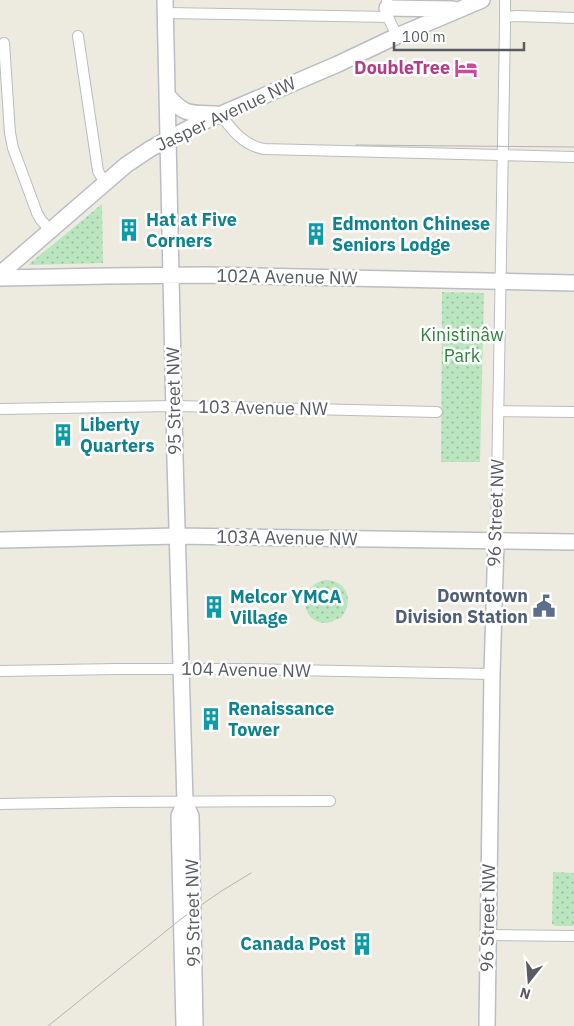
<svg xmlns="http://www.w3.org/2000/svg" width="574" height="1026" viewBox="0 0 574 1026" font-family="'IBM Plex Sans',sans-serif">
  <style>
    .grass { fill: url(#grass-dots) }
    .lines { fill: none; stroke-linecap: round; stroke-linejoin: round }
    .street-casing { stroke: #babcc2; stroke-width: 12 }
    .secondary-casing { stroke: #babdc5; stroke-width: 18 }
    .street { stroke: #fff; stroke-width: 10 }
    .secondary { stroke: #fff; stroke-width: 15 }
    .tram { stroke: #b3b4b5; stroke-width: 1 }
    .labels { text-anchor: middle; stroke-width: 5; stroke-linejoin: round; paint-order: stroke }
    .hotel-label { font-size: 18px; font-weight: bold; fill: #b23c85; stroke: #fff; text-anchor: end }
    .street-label { font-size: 18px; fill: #585b62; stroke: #fff }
    .culture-label { font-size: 18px; font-weight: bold; fill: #0d838f; stroke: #fff; text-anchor: start }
    .park-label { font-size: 18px; fill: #2f823d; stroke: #fff }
    .service-label { font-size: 18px; font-weight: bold; fill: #4e5e75; stroke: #fff; text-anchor: end }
  </style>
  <defs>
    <pattern id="grass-dots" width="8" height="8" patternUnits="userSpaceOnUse" patternTransform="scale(1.25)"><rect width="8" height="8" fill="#bae6bf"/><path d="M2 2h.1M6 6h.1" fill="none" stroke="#9abd9f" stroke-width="1.8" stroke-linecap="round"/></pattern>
  </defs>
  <rect width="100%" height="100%" fill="#edebdf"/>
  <!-- grass -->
  <path class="grass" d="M102 204 103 263 28 265Z
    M442 292 484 293 480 462H441Z
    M325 580C347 580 355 601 341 618 335 619 332 623 326 623 299 623 298 585 325 580Z
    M553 872 574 873V926H556L552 924Z"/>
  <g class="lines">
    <defs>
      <path id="street" d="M387 0 388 17 397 36
        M166 13 388 17
        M505 17 517 16 574 18
        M78 36 98 171 105 183
        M4 43 10 133 13 148 37 213 41 220 50 230
        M220 114C232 130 243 145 264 149L574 157
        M0 409 174 406 437 412
        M498 411 574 412
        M496 541 505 27V0
        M0 671 117 669H238L492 674
        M0 804 118 802 330 801
        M488 935 574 936"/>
      <path id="secondary" d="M165 0 175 459 185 802 191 816 195 1026
        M387 8 453 9
        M167 95C185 116 190 113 216 114
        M0 274 126 165 150 149 191 127 338 64 397 36 482 0
        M0 278 108 276 205 275 574 283
        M0 540 177 536 574 542
        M184 1026 179 816 185 802
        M487 1026 492 674 496 541"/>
    </defs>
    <!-- street casing -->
    <use href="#street" class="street-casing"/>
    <!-- secondary casing -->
    <use href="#secondary" class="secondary-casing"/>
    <!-- street -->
    <use href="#street" class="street"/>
    <!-- secondary -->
    <use href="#secondary" class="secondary"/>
    <!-- tram -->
    <path class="tram" d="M356 145 574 147
      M48 1026 181 919 220 892 251 873"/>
  </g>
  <!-- icons -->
  <defs>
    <symbol id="hotel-bare" viewBox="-9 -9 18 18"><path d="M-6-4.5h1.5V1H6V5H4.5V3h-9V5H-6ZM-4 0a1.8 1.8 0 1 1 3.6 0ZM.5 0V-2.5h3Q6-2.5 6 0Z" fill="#d1479c" stroke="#fff" stroke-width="2.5" paint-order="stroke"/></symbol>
    <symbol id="building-bare" viewBox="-9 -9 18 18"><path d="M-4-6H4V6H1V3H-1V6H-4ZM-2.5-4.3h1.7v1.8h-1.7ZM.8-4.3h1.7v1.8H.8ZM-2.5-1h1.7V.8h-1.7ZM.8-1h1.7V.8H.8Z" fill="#0f9aa8" stroke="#fff" stroke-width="2.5" paint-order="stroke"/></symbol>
    <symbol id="civic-bare" viewBox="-9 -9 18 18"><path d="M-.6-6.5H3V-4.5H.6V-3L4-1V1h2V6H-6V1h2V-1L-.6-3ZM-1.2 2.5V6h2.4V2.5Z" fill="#5c6f8a" stroke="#fff" stroke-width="2.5" paint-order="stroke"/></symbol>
  </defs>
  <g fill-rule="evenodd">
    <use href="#hotel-bare" x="450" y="52" width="32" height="32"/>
    <use href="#building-bare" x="113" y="214" width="32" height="32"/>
    <use href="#building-bare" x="300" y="218" width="32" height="32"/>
    <use href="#building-bare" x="47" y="419" width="32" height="32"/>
    <use href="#civic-bare" x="528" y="590" width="32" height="32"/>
    <use href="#building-bare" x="198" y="591" width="32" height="32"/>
    <use href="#building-bare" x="195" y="703" width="32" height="32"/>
    <use href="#building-bare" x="346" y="928" width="32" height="32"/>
  </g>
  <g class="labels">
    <!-- hotel labels -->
    <g class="hotel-label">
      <text x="450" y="74">DoubleTree</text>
    </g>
    <!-- street labels -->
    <g class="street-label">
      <text transform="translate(226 114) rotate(-25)" y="6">Jasper Avenue NW</text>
      <text transform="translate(287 277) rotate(1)" y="6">102A Avenue NW</text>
      <text transform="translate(174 401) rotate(-91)" y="6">95 Street NW</text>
      <text transform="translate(263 408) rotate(1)" y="6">103 Avenue NW</text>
      <text transform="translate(496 513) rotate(-88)" y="6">96 Street NW</text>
      <text transform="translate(287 538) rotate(1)" y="6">103A Avenue NW</text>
      <text transform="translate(246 670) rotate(1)" y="6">104 Avenue NW</text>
      <text transform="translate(193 913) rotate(-91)" y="6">95 Street NW</text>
      <text transform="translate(488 918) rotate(-89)" y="6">96 Street NW</text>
    </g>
    <!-- culture labels -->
    <g class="culture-label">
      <text x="146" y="226">Hat at Five<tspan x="146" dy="21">Corners</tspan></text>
      <text x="332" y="230">Edmonton Chinese<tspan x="332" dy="21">Seniors Lodge</tspan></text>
      <text x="80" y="431">Liberty<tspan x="80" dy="21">Quarters</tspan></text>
      <text x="230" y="603">Melcor YMCA<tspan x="230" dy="21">Village</tspan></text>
      <text x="228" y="715">Renaissance<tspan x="228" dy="21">Tower</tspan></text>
      <text x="346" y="950" text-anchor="end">Canada Post</text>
    </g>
    <!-- park labels -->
    <g class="park-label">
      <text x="462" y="341">Kinistinâw<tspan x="462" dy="21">Park</tspan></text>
    </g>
    <!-- service labels -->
    <g class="service-label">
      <text x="528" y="602">Downtown<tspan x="528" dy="21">Division Station</tspan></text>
    </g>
  </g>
  <!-- north arrow -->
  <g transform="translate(529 981) rotate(197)" stroke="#ffffff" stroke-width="4" paint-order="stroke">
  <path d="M0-4L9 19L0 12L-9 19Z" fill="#585b62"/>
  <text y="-8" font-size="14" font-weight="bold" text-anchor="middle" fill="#585b62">N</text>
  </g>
  <!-- scale -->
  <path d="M394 42v8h130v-8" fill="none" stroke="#585b62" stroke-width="2.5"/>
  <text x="402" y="42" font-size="15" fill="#585b62" stroke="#ffffff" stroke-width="4" paint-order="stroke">100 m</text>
</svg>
